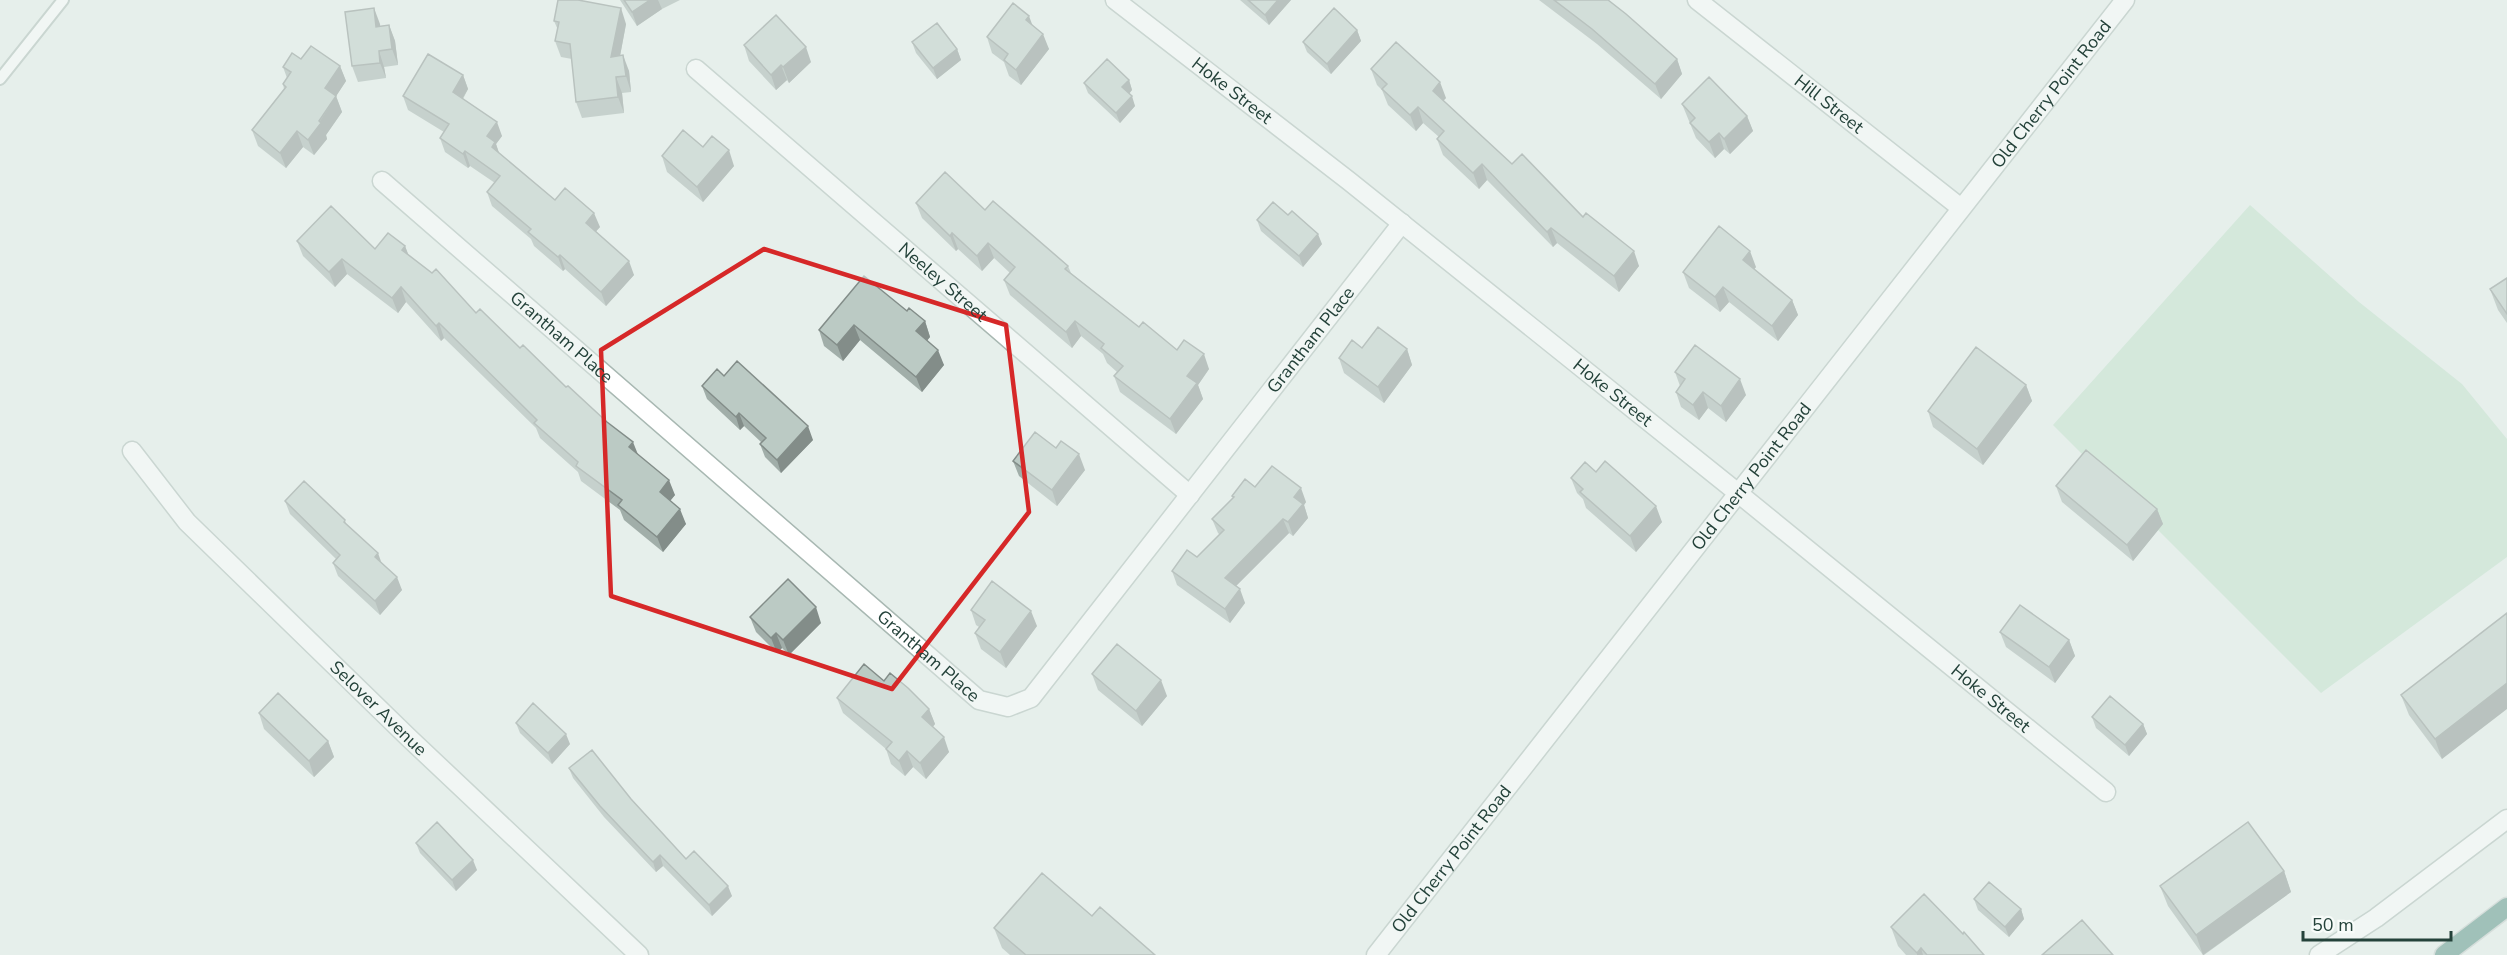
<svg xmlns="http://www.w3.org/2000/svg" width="2507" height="955" viewBox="0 0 2507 955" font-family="'Nunito Sans',sans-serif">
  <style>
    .green { fill: #bfe0c8 }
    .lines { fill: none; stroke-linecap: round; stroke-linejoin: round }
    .service-casing { stroke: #a8b8b2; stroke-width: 14 }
    .minor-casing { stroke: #a8b8b2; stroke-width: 21 }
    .tertiary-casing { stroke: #a8b8b2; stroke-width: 21 }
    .trunk-casing { stroke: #c2cac8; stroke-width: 21 }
    .service { stroke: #fff; stroke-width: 10 }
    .minor { stroke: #fff; stroke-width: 18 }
    .tertiary { stroke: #fff; stroke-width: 18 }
    .trunk { stroke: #4c8a7c; stroke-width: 18 }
    .wall { fill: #a1aea9 }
    .shaded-wall { fill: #838d89 }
    .building { fill: #bbcac4; stroke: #838d89; stroke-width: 1.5 }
    .marked { fill: none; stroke: #d62828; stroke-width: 4.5; stroke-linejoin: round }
    .labels { text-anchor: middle; stroke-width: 6; stroke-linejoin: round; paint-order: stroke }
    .street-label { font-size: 18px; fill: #24423a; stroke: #f7fbf9 }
  </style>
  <rect width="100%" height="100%" fill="#e6efeb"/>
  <!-- green -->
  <path class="green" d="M2250 205 2359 302 2462 384 2507 439V557L2321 693 2053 425Z"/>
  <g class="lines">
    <defs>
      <path id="service" d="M0 79 63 0"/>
      <g id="minor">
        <path id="s1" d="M1115 0 1349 181 1738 493 2106 792"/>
        <path id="s2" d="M1697 0 1961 208"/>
        <path id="s3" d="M696 69 1190 495"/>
        <path id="s4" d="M382 181 979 700 1008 707 1031 698 1402 223"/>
        <path id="s5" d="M132 451 187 522 409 738 639 955"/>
      </g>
      <g id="tertiary">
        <path id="s6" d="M1376 955 2125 0"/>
        <path d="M2319 955 2376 918 2507 819"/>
      </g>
      <path id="trunk" d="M2444 955 2507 907"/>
    </defs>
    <!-- service casing -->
    <use href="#service" class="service-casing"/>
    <!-- minor casing -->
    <use href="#minor" class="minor-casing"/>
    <!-- tertiary casing -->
    <use href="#tertiary" class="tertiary-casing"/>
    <!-- trunk casing -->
    <use href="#trunk" class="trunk-casing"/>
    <!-- service -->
    <use href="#service" class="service"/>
    <!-- minor -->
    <use href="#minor" class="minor"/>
    <!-- tertiary -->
    <use href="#tertiary" class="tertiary"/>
    <!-- trunk -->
    <use href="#trunk" class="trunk"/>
  </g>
  <!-- wall -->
  <path class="wall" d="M620 0H680L662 9 637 26Z
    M1240 0H1291L1269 25Z
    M1539 0H1608L1677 59 1682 74 1661 99 1597 44Z
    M554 21 626 24 620 56 629 71 631 92 622 93 624 113 582 118 576 102 572 59 561 57 555 41 558 30Z
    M380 24V26L389 25 395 41 398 65 384 67 386 78 358 82 352 66Z
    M1033 26 1049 49 1021 85 1009 76 1004 62 992 53 987 37Z
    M1357 30 1361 41 1331 74 1307 52 1303 42Z
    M912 42 957 49 961 60 937 79 916 53Z
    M744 45 811 62 789 83 787 80 776 90 749 61Z
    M301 59 340 66 346 81 336 96 342 112 326 135 327 139 314 155 303 147 286 168 258 146 252 130 284 89 283 84 287 78 283 67Z
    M1371 69 1446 98 1443 101 1512 164 1583 217 1639 266 1619 292 1557 243 1553 247 1487 180 1479 189 1443 155 1437 139 1439 137 1423 123 1416 131 1388 105 1382 90 1377 85Z
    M463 75 468 89 463 99 502 136 496 144 499 153 555 200 600 227 596 231 634 275 606 306 565 269 563 271 534 246 531 239 492 206 487 192 495 183 470 166 468 168 445 152 440 138 444 132 408 110 403 96Z
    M1129 80 1132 90 1129 94 1135 106 1120 123 1088 93 1084 83Z
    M1682 104 1747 116 1753 131 1730 154 1724 149 1715 158 1696 138Z
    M703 147 734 166 703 202 667 172 662 156Z
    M916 203 985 210 1068 266 1071 273 1139 327 1209 369 1198 385 1203 399 1176 434 1120 392 1114 376 1117 372 1107 363 1103 354 1081 336 1072 348 1010 295 1004 280 1010 273 994 258 982 271 958 249 956 251 922 218Z
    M1257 220 1322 244 1303 267 1261 231Z
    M297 241 375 249 405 246 408 255 476 313 520 348 566 387 638 454 675 495 670 501 686 524 663 552 624 520 620 510 581 481 578 472 540 438 536 428 444 338 441 341 406 302 398 313 347 274 335 287 303 256Z
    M1756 267 1754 269 1792 300 1798 315 1778 341 1729 302 1720 312 1689 288 1683 272Z
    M2507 278V323L2498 310 2490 289Z
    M907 311 925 321 930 337 927 340 944 365 922 392 860 340 843 361 824 346 819 330Z
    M1362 348 1407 349 1412 365 1384 403 1344 373 1339 358Z
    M1675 372 1746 395 1726 422 1708 408 1699 420 1681 407 1676 392 1680 386Z
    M724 376 813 440 781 473 765 457 760 444 761 442 744 426 740 430 707 399 702 386Z
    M2026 385 2032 401 1983 465 1933 427 1928 411Z
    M1013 461 1085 470 1057 506 1019 476Z
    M1571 478 1662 522 1636 552 1586 508 1583 499 1577 493Z
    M2056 486 2157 509 2163 524 2133 561 2062 502Z
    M1255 487 1306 502 1304 505 1308 518 1293 536 1289 533 1236 586 1245 603 1230 623 1177 585 1172 571 1197 557 1220 535 1218 533 1212 519 1233 498 1232 496Z
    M285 501 345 520 346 524 382 563 402 590 380 615 338 576 333 563 336 559 290 514Z
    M971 610 1037 626 1006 668 981 649 975 633 979 627 976 625Z
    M2507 613 2442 759 2409 715 2401 695Z
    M750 617 821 623 789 655 782 648 777 653 756 632Z
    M2000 632 2069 640 2075 656 2055 683 2006 647Z
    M1092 674 1167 696 1142 726 1098 690Z
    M884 681 929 709 935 724 933 727 949 752 926 779 913 767 905 776 891 764 886 749 843 713 837 698Z
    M259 713 328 741 334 757 314 777 264 729Z
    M2092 717 2143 724 2147 734 2129 756 2096 728Z
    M516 723 570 744 552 764 520 733Z
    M569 768 631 799 686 859 732 896 712 916 663 866 656 872 604 817 573 778Z
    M416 843 477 870 456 891 420 853Z
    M2284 871 2291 892 2204 955H2203L2168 906 2160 886Z
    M1974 899 2021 909 2024 919 2009 937 1978 910Z
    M1092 916 1155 955H1010L1002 948 994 928Z
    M1891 927 1984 955H1906L1898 946Z"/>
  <!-- shaded-wall -->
  <path class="shaded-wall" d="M650 0H658L662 9 637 26 632 12Z
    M1278 0H1291L1269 25 1265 15Z
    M374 8 380 24 382 42 376 27Z
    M621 8 626 24 617 72 611 57Z
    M1029 16 1035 32 1026 20Z
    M389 25 395 41 398 65 392 49Z
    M1357 30 1361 41 1331 74 1327 64Z
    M1043 34 1049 49 1021 85 1016 70Z
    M806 47 811 62 789 83 783 67Z
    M957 49 961 60 937 79 933 68Z
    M379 51 384 67 386 78 380 63Z
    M623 55 629 71 631 92 626 76Z
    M1677 59 1682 74 1661 99 1655 84Z
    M781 65 787 80 776 90 771 75Z
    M340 66 346 81 331 104 325 88Z
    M463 75 468 89 458 106 453 92Z
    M616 77 622 93 624 113 618 97Z
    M1129 80 1132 90 1126 97 1122 87Z
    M1440 82 1446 98 1438 106 1433 91Z
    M336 96 342 112 326 135 327 139 314 155 308 140Z
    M1132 96 1135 106 1120 123 1116 113Z
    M1418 107 1423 123 1416 131 1410 115Z
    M1747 116 1753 131 1730 154 1724 139Z
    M497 122 502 136 496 144 500 156 497 161 487 136Z
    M297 131 303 147 286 168 280 153Z
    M1719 133 1724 149 1715 158 1709 142Z
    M729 150 734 166 703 202 697 187Z
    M465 151 470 166 468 168 463 154Z
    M1482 164 1487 180 1479 189 1473 173Z
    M594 213 600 227 591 237 586 223Z
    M1551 228 1557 243 1553 247 1547 232Z
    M952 233 958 249 956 251 950 236Z
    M1318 234 1322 244 1303 267 1299 256Z
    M988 243 994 258 982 271 977 256Z
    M405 246 411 261 402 250Z
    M1634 251 1639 266 1619 292 1614 276Z
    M1750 251 1756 267 1749 276 1743 260Z
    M560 255 565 269 563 271 558 257Z
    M342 259 347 274 335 287 329 272Z
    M629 261 634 275 606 306 601 292Z
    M401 287 406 302 398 313 392 298Z
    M1723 287 1729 302 1720 312 1715 297Z
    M1792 300 1798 315 1778 341 1772 326Z
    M925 321 930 337 922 347 916 331Z
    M1075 321 1081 336 1072 348 1066 332Z
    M439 323 444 338 441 341 436 326Z
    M854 325 860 340 843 361 837 345Z
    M1407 349 1412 365 1384 403 1378 387Z
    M938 350 944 365 922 392 916 377Z
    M1204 354 1209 369 1198 385 1203 399 1176 434 1170 419 1187 376Z
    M1740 379 1746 395 1726 422 1721 406Z
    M2026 385 2032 401 1983 465 1977 449Z
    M1703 392 1708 408 1699 420 1693 405Z
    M739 413 744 426 740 430 736 417Z
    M808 426 813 440 781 473 777 460Z
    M633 442 639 457 629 447Z
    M1079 454 1085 470 1057 506 1052 490Z
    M669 480 675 495 665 507 660 492Z
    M1301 488 1306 502 1304 505 1308 518 1293 536 1288 522 1294 497Z
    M1656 506 1662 522 1636 552 1630 536Z
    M680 509 686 524 663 552 657 537Z
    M2157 509 2163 524 2133 561 2127 545Z
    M1283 519 1289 533 1230 592 1225 578Z
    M378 553 383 567 375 557Z
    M397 577 402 590 380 615 375 601Z
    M1240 589 1245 603 1230 623 1225 609Z
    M816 607 821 623 789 655 783 640Z
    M1031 611 1037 626 1006 668 1000 652Z
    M776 633 782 648 777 653 771 638Z
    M2069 640 2075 656 2055 683 2049 667Z
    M1161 680 1167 696 1142 726 1136 711Z
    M2507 683V709L2442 759 2435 739Z
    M929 709 935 724 928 732 922 717Z
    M2143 724 2147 734 2129 756 2125 745Z
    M566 734 570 744 552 764 548 753Z
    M944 737 949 752 926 779 920 763Z
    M328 741 334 757 314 777 309 761Z
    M907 751 913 767 905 776 899 761Z
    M660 855 663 866 656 872 653 862Z
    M473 860 477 870 456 891 452 880Z
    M2284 871 2291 892 2203 955 2196 935Z
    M728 886 732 896 712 916 709 905Z
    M2021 909 2024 919 2009 937 2005 927Z
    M1921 948 1923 955H1917V953Z"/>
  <!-- building -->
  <path class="building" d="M558 0H578L621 8 611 57 623 55 626 76 616 77 618 97 576 102 570 44 555 41 559 22 554 21Z
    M624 0H650L632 12Z
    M1248 0H1278L1265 15Z
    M1554 0H1608L1626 14 1677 59 1655 84 1592 29Z
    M1013 3 1029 16 1026 20 1043 34 1016 70 1004 60 1008 54 987 37Z
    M374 8 376 27 389 25 392 49 379 51 380 63 352 66 345 12Z
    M1334 8 1357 30 1327 64 1303 42Z
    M776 15 806 47 783 67 781 65 771 75 744 45Z
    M937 23 957 49 933 68 912 42Z
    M1396 42 1440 82 1433 91 1512 164 1522 154 1583 217 1586 213 1634 251 1614 276 1551 228 1547 232 1482 164 1473 173 1437 139 1444 131 1418 107 1410 115 1382 89 1387 84 1371 69Z
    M311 46 340 66 325 88 336 96 319 121 321 123 308 140 297 131 280 153 252 130 286 87 283 84 291 72 283 67 292 53 301 59Z
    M428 54 463 75 453 92 497 122 487 136 495 142 492 147 555 200 565 188 594 213 586 223 629 261 601 292 560 255 558 257 528 232 531 229 487 192 500 176 465 151 463 154 440 138 449 124 403 96Z
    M1107 59 1129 80 1122 87 1132 96 1116 113 1084 83Z
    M1709 77 1747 116 1724 139 1719 133 1709 142 1690 123 1695 118 1682 104Z
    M683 130 703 147 712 136 729 150 697 187 662 156Z
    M945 172 985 210 993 201 1068 266 1065 269 1139 327 1143 322 1177 350 1184 340 1204 354 1187 376 1197 383 1170 419 1114 376 1123 366 1101 348 1104 344 1075 321 1066 332 1004 280 1015 267 988 243 977 256 952 233 950 236 916 203Z
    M1273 202 1288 215 1292 211 1318 234 1299 256 1257 220Z
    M331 206 375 249 388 233 405 246 402 250 432 273 436 269 476 313 480 309 520 348 523 345 566 387 568 386 607 422 633 442 629 447 669 480 660 492 680 509 657 537 618 505 622 500 576 466 578 462 534 423 537 420 439 323 436 326 401 287 392 298 342 259 329 272 297 241Z
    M1719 226 1750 251 1743 260 1792 300 1772 326 1723 287 1715 297 1683 272Z
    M864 276 907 311 909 308 925 321 916 331 938 350 916 377 854 325 837 345 819 330Z
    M2507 278V314L2490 289Z
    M1378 327 1407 349 1378 387 1339 358 1352 340 1362 348Z
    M1695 345 1740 379 1721 406 1703 392 1693 405 1676 392 1685 379 1675 372Z
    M1976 347 2026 385 1977 449 1928 411Z
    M737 361 808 426 777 460 760 444 766 438 739 413 736 417 702 386 717 369 724 376Z
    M1035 432 1056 448 1061 441 1079 454 1052 490 1013 461Z
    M2086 450 2157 509 2127 545 2056 486Z
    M1605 461 1656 506 1630 536 1580 492 1583 489 1571 478 1585 462 1596 472Z
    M1272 466 1301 488 1294 497 1303 504 1288 522 1283 519 1225 578 1240 589 1225 609 1172 571 1187 550 1197 557 1224 530 1212 519 1234 497 1232 496 1245 479 1255 487Z
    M304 481 345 520 344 522 378 553 375 557 397 577 375 601 333 563 340 555 285 501Z
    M788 579 816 607 783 640 776 633 771 638 750 617Z
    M992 581 1031 611 1000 652 975 633 985 620 971 610Z
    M2020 605 2069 640 2049 667 2000 632Z
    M2507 613V683L2435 739 2401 695Z
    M1117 644 1161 680 1136 711 1092 674Z
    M864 664 884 681 890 673 908 688 929 709 922 717 944 737 920 763 907 751 899 761 886 749 892 742 837 698Z
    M278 693 328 741 309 761 259 713Z
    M2110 696 2143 724 2125 745 2092 717Z
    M533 703 566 734 548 753 516 723Z
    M592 750 631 799 686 859 694 851 728 886 709 905 660 855 653 862 600 806 569 768Z
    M437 822 473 860 452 880 416 843Z
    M2248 822 2284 871 2196 935 2160 886Z
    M1042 873 1092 916 1100 907 1155 955H1026L994 928Z
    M1989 882 2021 909 2005 927 1974 899Z
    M1924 894 1963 934 1964 932 1984 955H1927L1921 948 1917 953 1891 927Z
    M2082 920 2113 955H2042Z"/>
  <!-- marked area -->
  <path d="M0 0H2507V955H0ZM764 249 1006 325 1029 512 892 689 611 596 601 350Z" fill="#e6efeb" fill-opacity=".55" fill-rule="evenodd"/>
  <path class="marked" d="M764 249 1006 325 1029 512 892 689 611 596 601 350Z"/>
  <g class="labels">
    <!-- street labels -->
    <g class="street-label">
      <text dy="6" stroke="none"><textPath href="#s1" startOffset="148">Hoke Street</textPath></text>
      <text dy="6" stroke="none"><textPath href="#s6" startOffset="1094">Old Cherry Point Road</textPath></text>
      <text dy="6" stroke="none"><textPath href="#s2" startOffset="168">Hill Street</textPath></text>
      <text dy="6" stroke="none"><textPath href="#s3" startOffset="326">Neeley Street</textPath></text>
      <text dy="6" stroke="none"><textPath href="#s4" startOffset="238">Grantham Place</textPath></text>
      <text dy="6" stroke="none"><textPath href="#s4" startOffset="1300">Grantham Place</textPath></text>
      <text dy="6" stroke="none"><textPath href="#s1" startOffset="634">Hoke Street</textPath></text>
      <text dy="6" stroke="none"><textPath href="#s6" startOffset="608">Old Cherry Point Road</textPath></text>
      <text dy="6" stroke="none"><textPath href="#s4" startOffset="724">Grantham Place</textPath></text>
      <text dy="6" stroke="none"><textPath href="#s1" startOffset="1120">Hoke Street</textPath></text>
      <text dy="6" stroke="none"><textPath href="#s5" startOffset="357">Selover Avenue</textPath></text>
      <text dy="6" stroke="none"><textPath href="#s6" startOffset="122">Old Cherry Point Road</textPath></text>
    </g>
  </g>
  <!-- scale -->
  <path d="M2303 931v9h148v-9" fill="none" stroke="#24423a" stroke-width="3"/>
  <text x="2312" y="931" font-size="18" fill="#24423a" stroke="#f7fbf9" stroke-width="4.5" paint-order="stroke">50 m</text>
</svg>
